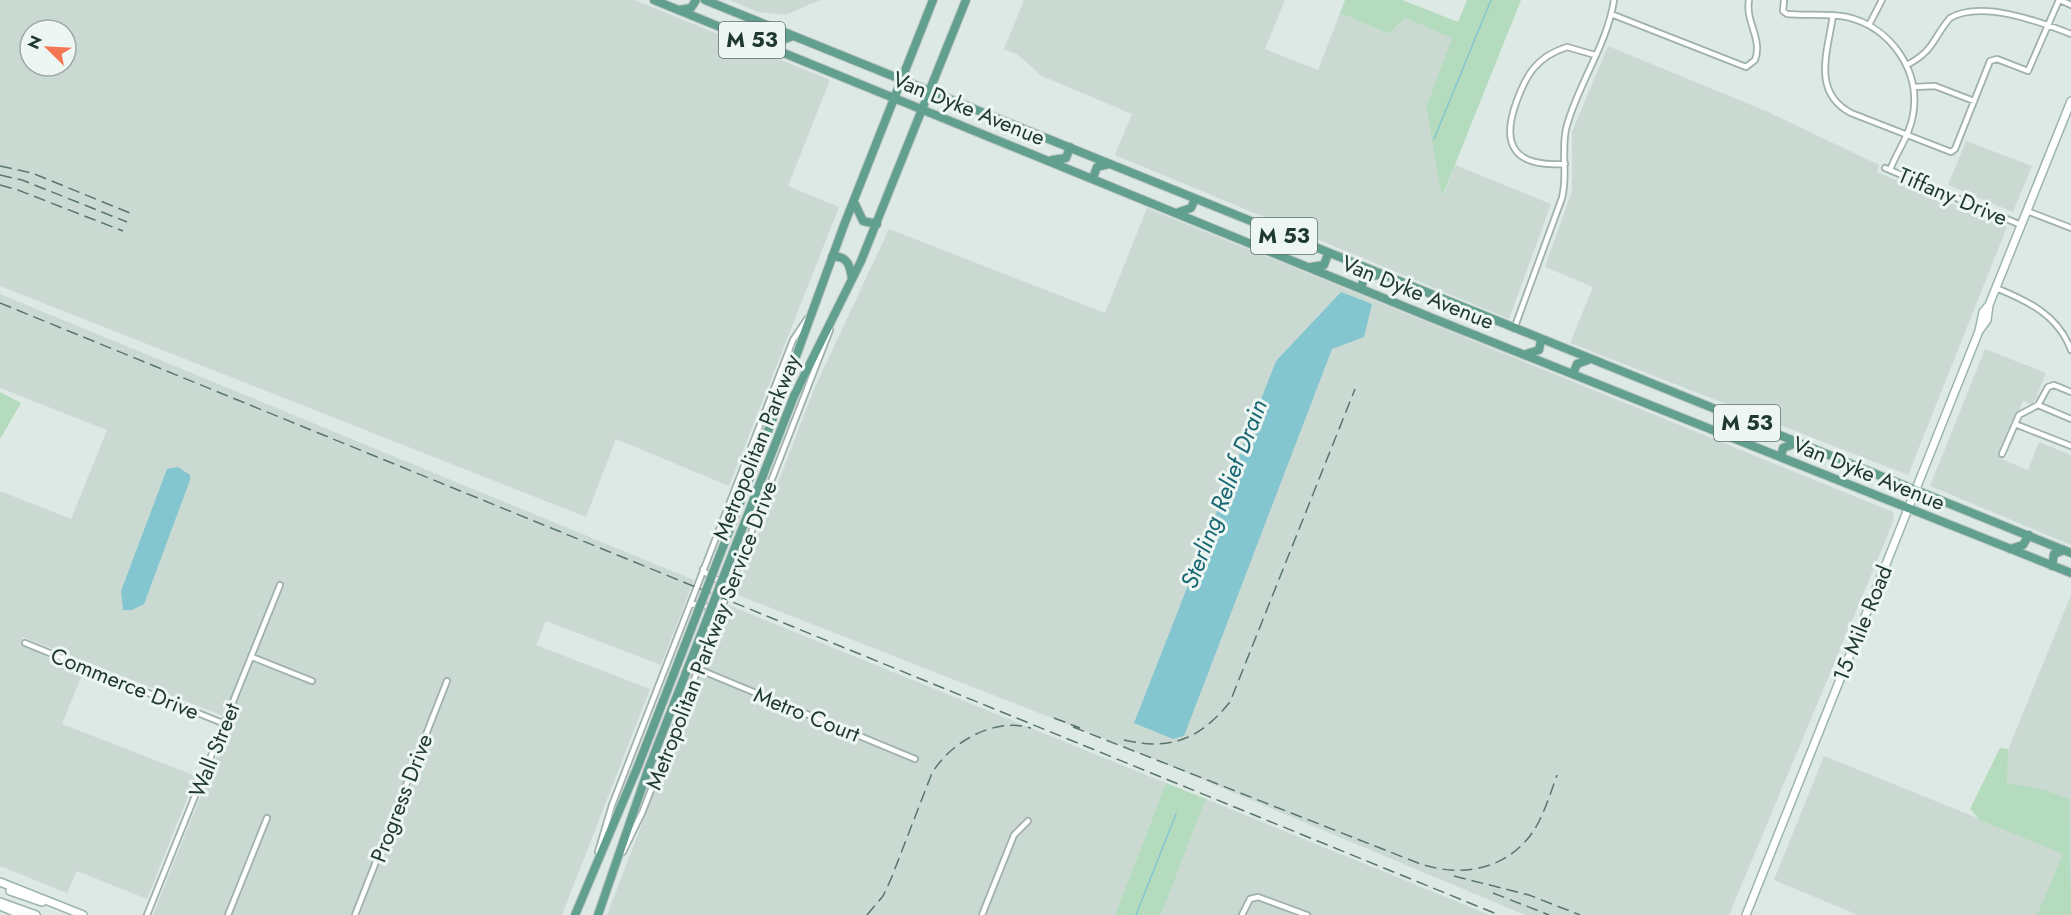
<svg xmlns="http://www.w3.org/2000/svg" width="2071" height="915" viewBox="0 0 2071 915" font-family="Jost,sans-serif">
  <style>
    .built { fill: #cbd9d3; fill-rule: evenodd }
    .green { fill: #b5dbbf }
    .water { fill: #84c6d0 }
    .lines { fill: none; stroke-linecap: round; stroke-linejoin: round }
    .stream { stroke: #84c6d0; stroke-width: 1.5 }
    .minor-casing { stroke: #a0b1ab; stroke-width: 8 }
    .secondary-casing { stroke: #9cb5ab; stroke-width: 10 }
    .primary-casing { stroke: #bcc4c1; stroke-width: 10 }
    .minor { stroke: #fff; stroke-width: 4.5 }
    .secondary { stroke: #fff; stroke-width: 7 }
    .primary { stroke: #619f8e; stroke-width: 8 }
    .rail { stroke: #59756d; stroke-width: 1.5; stroke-dasharray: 12 6; stroke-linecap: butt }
    .primary-bridge-casing { stroke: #bcc4c1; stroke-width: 10; stroke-linecap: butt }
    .primary-bridge { stroke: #619f8e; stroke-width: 8 }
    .labels { text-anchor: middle; stroke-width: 6; stroke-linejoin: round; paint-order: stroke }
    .shield { fill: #edf6f2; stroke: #5d726b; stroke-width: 1.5 }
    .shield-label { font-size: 21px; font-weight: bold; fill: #1f3931 }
    .street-label { font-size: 22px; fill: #1f3931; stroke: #edf6f2 }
    .water-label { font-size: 24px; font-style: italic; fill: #1a6774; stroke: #edf6f2 }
  </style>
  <rect width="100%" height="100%" fill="#dde9e4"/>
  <!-- built -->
  <path class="built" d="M0 0H635L830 80 788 186 839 207 729 486 616 439 586 517 0 286ZM30 30H66V66H30Z
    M730 0H820L785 15 758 12Z
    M1024 0H1285L1265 49 1318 70 1340 13 1389 34 1405 18 1453 38 1426 107 1443 196 1455 165 1551 204 1509 319 1115 155 1132 114 1042 76 1018 55 1004 49Z
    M1608 46 1766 111 1879 165 1877 172 2007 227 1908 475 1570 343 1593 287 1545 267 1572 191V132Z
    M1966 141 2032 166 2013 212 1948 185Z
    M1147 208 1893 512 1894 518 1887 537 1729 915H1525L1113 742 735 594 815 387 889 229 1105 313Z
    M0 294 694 580 661 665 546 621 536 645 650 689 562 915H153L231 719 23 637 20 645 84 670 62 724 196 776 147 899 77 871 67 893 0 866V491L71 519 107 430 0 388Z
    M1985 349 2046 373 2033 405 2023 401 1999 458 2028 470 2039 442 2071 455V545L1930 486Z
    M2071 595V915H1858L1774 880 1824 756 1980 819Z
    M726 604 1166 783 1115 915H607Z
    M1206 799 1490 915H1161Z"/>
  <!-- green -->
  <path class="green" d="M1345 0H1402L1458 22 1467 0H1521L1442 197 1426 107 1452 38 1405 18 1389 34 1340 13Z
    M0 392 21 403 0 439Z
    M2000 748 2008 749 2007 783 2045 790 2069 799 2071 915H2037L2063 854 1980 820 1970 809Z
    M1166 783 1206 799 1161 915H1115Z"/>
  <!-- water -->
  <path class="water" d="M1341 292 1372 304 1364 337 1332 349 1184 736 1173 739 1134 723 1276 361Z
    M178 467 190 475V480L144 604 132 610H123L121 591 167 469Z"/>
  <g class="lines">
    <!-- stream -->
    <path class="stream" d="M1434 139 1491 0
      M1136 915 1176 814"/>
    <defs>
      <path id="minor" d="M1784 0 1783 11 1787 14C1806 16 1827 13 1847 17 1890 27 1921 70 1913 115 1910 135 1897 151 1890 170
        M2060 0 2071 5
        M1611 14 1746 67 1755 60C1763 39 1745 22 1749 0
        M1833 15C1828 51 1811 92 1851 113L1951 152 1955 149 1990 61 1997 59 2028 71 2059 0
        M1869 25 1882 0
        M1907 65C1935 50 1932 39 1950 18 1981 0 2038 21 2071 34
        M1914 87 1935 86 1974 101
        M1565 164C1517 167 1500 148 1516 103 1526 75 1536 57 1567 47L1595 55
        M1885 168 2021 225
        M2027 211 2071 228
        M1996 288C2028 301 2058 315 2071 350
        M1514 329 1562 198C1568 175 1561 152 1566 129 1577 85 1607 46 1614 0
        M2038 405 2071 419
        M2015 424 2071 446
        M2002 454 2019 415 2038 405 2048 387 2054 385 2071 392
        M703 569C708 578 722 583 732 581
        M690 605C700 602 714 608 718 617
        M25 643 225 724
        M252 657 312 681
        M698 669 915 759
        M598 852 612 805 793 340 807 319
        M623 852 642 813 830 330
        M147 915 280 585
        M228 915 267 818
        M355 915 447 681
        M982 915 1014 835 1028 821
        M1242 915 1250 899 1258 897 1307 915"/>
      <path id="secondary" d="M1979 331 1987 320 1989 305 2071 101
        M0 882 83 915
        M10 891 42 902
        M0 902 36 915
        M0 906 22 915
        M1746 915 1979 331 1983 312 1989 305"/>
      <path id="primary" d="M654 0 1437 320 2071 573
        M705 0 2071 553
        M679 10 691 8 696 0
        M778 50 782 40 793 36
        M1052 160 1066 158 1070 147
        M1093 178 1097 167 1109 164
        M854 202 863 221 877 224
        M1179 212 1191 208 1195 199
        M832 257C848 255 850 266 852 279
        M1311 267 1324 265 1328 254
        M1361 288 1364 278 1377 275
        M1526 354 1539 350 1541 340
        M1573 374 1577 364 1588 360
        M783 392 844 225 933 0
        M794 396 861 261 966 0
        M1740 440 1752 435 1754 426
        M1781 457 1783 448 1796 443
        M2010 549 2023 545 2029 535
        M2052 566 2054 554 2064 550
        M575 915 638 766
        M598 915 648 770"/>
    </defs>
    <!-- minor casing -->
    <use href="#minor" class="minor-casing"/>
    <!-- secondary casing -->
    <use href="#secondary" class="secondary-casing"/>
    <!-- primary casing -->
    <use href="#primary" class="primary-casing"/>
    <!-- minor -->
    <use href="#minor" class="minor"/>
    <!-- secondary -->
    <use href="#secondary" class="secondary"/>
    <!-- primary -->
    <use href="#primary" class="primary"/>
    <!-- rail -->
    <path class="rail" d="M0 166 32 173 130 213
      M0 175 22 180 127 222
      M0 185 18 190 123 231
      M0 303 1499 915
      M1054 718 1080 728
      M1073 727 1418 863C1462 879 1511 869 1536 827 1545 811 1551 792 1557 775
      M1124 740C1171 751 1200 739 1230 702L1355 389
      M1454 876 1529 895 1580 915
      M1493 893 1549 915
      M867 915 883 896 891 879 932 773C951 742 994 717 1031 728"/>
    <defs>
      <path id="primary-bridge" d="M638 766 783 392
        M648 770 794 396"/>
    </defs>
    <!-- primary-bridge casing -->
    <use href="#primary-bridge" class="primary-bridge-casing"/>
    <!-- primary-bridge -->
    <use href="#primary-bridge" class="primary-bridge"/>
  </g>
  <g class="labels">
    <!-- shield labels -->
    <g class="shield">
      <rect x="719" y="22" width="66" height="36" rx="4.5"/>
      <rect x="1251" y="218" width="66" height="36" rx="4.5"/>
      <rect x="1714" y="405" width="66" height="36" rx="4.5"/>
    </g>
    <g class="shield-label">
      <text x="752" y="47">M 53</text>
      <text x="1284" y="243">M 53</text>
      <text x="1747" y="430">M 53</text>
    </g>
    <!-- street labels -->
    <g class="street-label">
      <text transform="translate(969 108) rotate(22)" y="8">Van Dyke Avenue</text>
      <text transform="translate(1953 196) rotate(23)" y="8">Tiffany Drive</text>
      <text transform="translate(1418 292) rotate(22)" y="8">Van Dyke Avenue</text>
      <text transform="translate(756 447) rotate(-68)" y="8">Metropolitan Parkway</text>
      <text transform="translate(1869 473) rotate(22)" y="8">Van Dyke Avenue</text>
      <text transform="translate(1862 623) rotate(-68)" y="8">15 Mile Road</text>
      <text transform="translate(711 635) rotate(-69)" y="8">Metropolitan Parkway Service Drive</text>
      <text transform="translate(125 683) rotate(22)" y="8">Commerce Drive</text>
      <text transform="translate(807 714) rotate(22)" y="8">Metro Court</text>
      <text transform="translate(214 750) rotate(-68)" y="8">Wall Street</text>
      <text transform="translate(401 798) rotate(-69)" y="8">Progress Drive</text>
    </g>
    <!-- water labels -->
    <g class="water-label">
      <text transform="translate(1224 494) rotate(-69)" y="8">Sterling Relief Drain</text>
    </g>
  </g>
  <!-- north arrow -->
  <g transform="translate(48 48) rotate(294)"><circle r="28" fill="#edf6f2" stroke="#9baaa5" stroke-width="1.5"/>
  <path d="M0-4.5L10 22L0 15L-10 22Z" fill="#f37652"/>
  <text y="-9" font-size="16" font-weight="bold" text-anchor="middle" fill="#1f3931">N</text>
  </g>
</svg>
